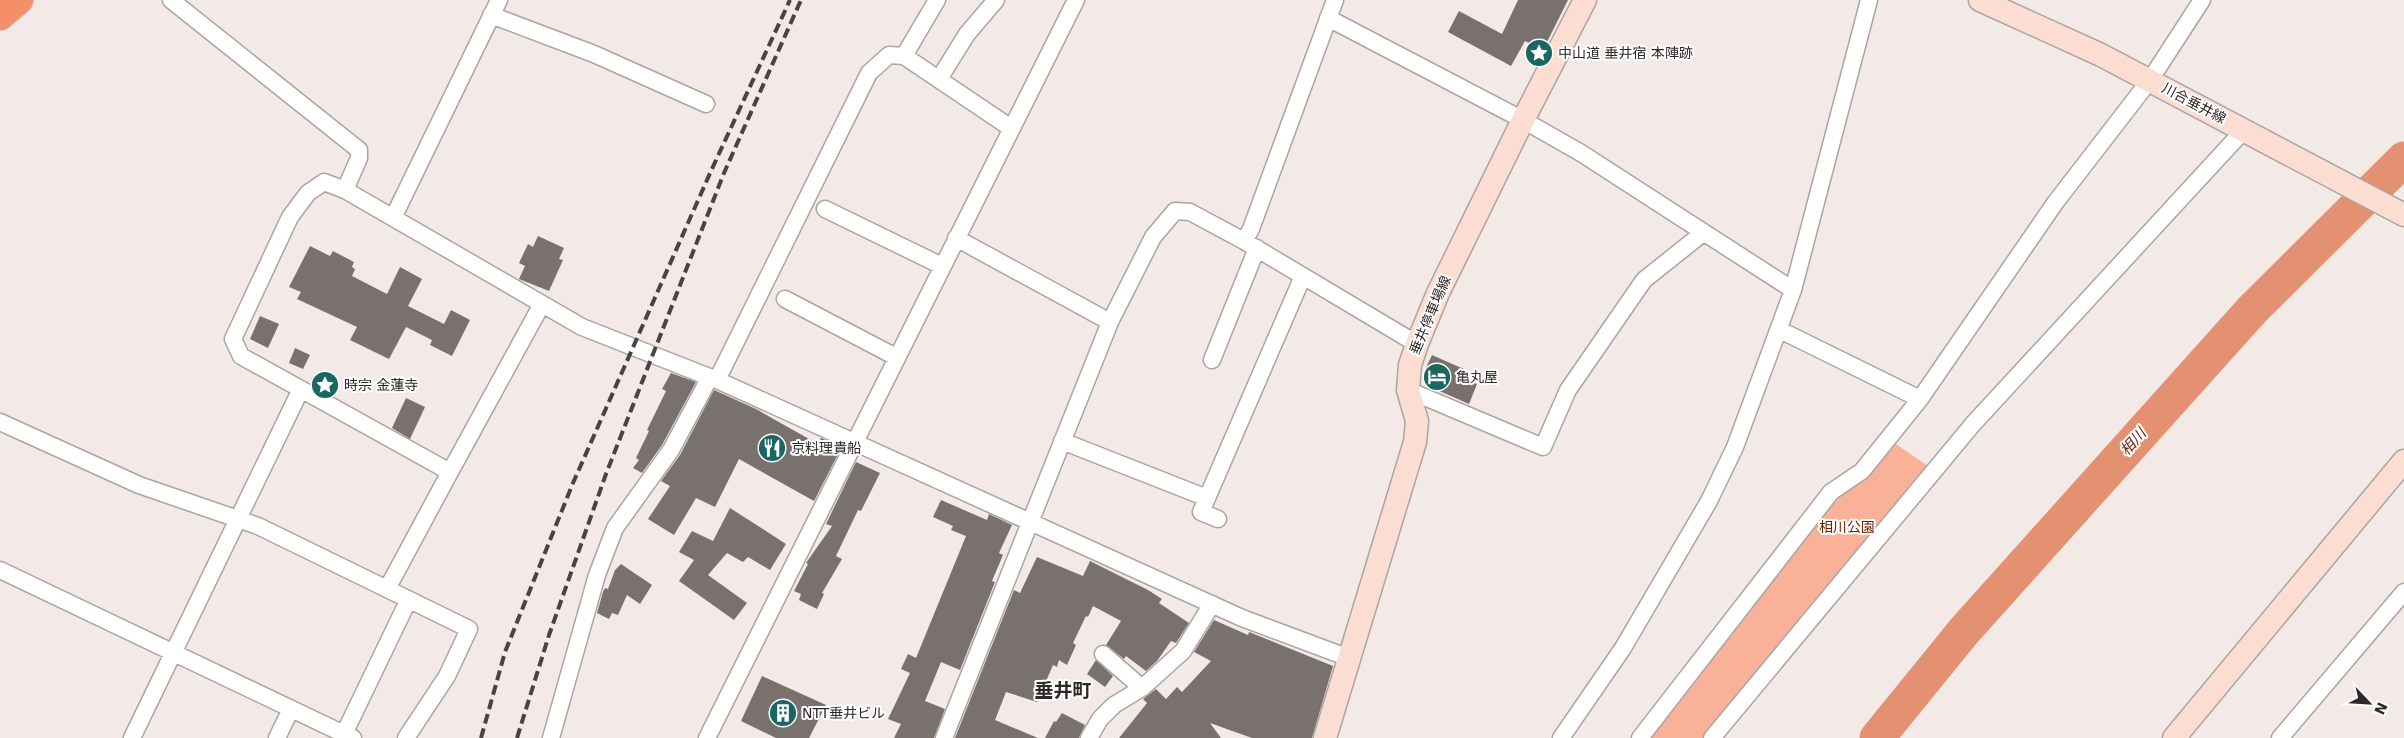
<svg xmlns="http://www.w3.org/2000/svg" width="2404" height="738" viewBox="0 0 2404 738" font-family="'DejaVu Sans','Noto Sans JP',sans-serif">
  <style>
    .green { fill: #f9b299 }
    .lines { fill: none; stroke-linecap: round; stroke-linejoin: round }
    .river { stroke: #e49172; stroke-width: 35 }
    .building { fill: #79716e }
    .street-casing { stroke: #aca4a1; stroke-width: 19 }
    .secondary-casing { stroke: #aca4a1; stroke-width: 25 }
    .highway-casing { stroke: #c8c7c7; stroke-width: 30 }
    .street { stroke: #fff; stroke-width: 16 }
    .secondary { stroke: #fcddd2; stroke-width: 22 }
    .highway { stroke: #f48f69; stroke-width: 28 }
    .rail { stroke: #484443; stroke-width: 4; stroke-dasharray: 10 5; stroke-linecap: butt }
    .labels { text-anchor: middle; stroke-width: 4; stroke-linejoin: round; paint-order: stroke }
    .poi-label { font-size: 14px; fill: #2c2928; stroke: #fff; text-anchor: start }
    .street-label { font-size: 14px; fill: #2c2928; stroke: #fff }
    .park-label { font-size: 14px; fill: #6b2200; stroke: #fff }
    .water-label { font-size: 15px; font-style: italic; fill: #6e2402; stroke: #fff }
    .district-label { font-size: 19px; font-weight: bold; fill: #2c2928; stroke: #fff }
  </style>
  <rect width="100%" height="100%" fill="#f3eae7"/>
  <!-- green -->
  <path class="green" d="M1893 442 1931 468 1707 738H1645L1831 502 1867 476Z"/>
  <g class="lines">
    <!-- river -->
    <path class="river" d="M1877 738 1964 631 2252 310 2404 159"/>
  </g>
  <!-- building -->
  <path class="building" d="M1518 0H1568L1543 50 1525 41 1511 66 1448 32 1459 11 1502 34Z
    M538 236 564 248 559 259 563 260 549 291 519 279 525 266 519 263 528 244 533 247Z
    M310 246 330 256 333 251 354 262 352 267 355 269 352 276 387 294 400 267 422 279 408 306 444 324 451 310 470 320 452 356 430 345 432 340 406 327 389 359 350 340 357 327 297 299 301 292 289 287Z
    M260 316 279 324 268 348 250 339Z
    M295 348 310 355 303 369 289 363Z
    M1432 355 1466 370 1463 378 1477 384 1469 404 1426 385 1425 370Z
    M671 373 696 382 662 445 642 473 633 468 639 460 636 458 649 431 647 430 666 391 662 389Z
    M714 390 756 409 818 444 821 438 839 446 836 453 838 454 814 501 739 459 715 507 696 498 674 535 648 519 670 486 661 481 680 455Z
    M406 398 425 407 410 439 392 428Z
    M856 462 880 473 861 511 858 510 836 556 842 559 822 593 824 594 817 609 799 600 801 594 794 591 808 564 806 563 832 526 826 524Z
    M941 500 987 520 989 514 1012 525 999 553 1003 555 992 581 995 582 960 670 941 662 925 701 945 709 934 738H894L901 724 888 719 910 673 901 669 908 654 916 658 966 536 951 530 953 526 933 517Z
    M730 508 786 544 770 570 748 557 743 562 727 553 708 575 747 603 734 620 679 581 694 560 679 552 692 531 713 541Z
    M1037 557 1083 576 1090 561 1148 590 1162 599 1159 603 1189 623 1176 643 1171 641 1157 661 1146 671 1126 656 1124 659 1106 645 1121 621 1093 606 1088 617 1086 616 1073 643 1076 645 1067 665 1059 660 1057 667 1053 665 1037 702 1006 692 995 720 1038 738H955L1014 590 1020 593Z
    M621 564 652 585 640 604 627 595 618 615 612 613 609 619 597 613 603 592 605 588 608 589 615 570Z
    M1214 620 1248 635 1249 632 1333 666 1312 738H1252L1210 723 1221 738H1119L1147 703 1143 699 1156 689 1166 699 1177 687 1182 692 1211 661 1194 652Z
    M1096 660 1113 676 1105 687 1087 674Z
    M762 676 826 705 809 738H776L741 721Z
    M1062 713 1085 725 1079 738H1045L1054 721 1056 722Z"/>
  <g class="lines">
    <defs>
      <path id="street" d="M171 0 359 150V158L345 190
        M937 0 904 56 1011 128
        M491 15 594 54 706 104
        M1328 18 1523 120 1581 153 1793 290
        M939 79 967 34 996 0
        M825 209 942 266
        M393 218 499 0
        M956 238 1110 322
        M1244 241 1251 229 1335 0
        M785 299 896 357
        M542 304 450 472 241 356 233 339 290 217 308 193 324 182 345 190 582 327 717 380 1242 618 1349 658
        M1780 330 1920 399
        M1212 360 1257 248
        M717 380 869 73 889 55 904 56
        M1408 390 1543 447 1568 390 1644 280 1703 233
        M0 422 139 485 258 526 469 629 447 676 406 738
        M1062 441 1207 498
        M1218 519 1201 512 1303 276
        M0 570 344 734
        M387 589 450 472
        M1103 654 1142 688
        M132 738 301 389
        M277 738 291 709
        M353 738 344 734 408 601
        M551 738 597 575 615 528 671 450 710 377
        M707 738 1076 0
        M944 738 1110 322 1153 237 1175 211 1190 212 1244 241 1417 344
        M1089 738 1100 719 1114 705 1142 688 1183 651 1212 604
        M1561 738 1623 648 1709 501 1735 447 1793 290 1869 0
        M1640 738 1831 492 1862 471 1920 399 2055 203 2150 80 2202 0
        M1712 738 1973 424 2244 130
        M2280 738 2404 592"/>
      <path id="secondary" d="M1980 0 2101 55 2404 215
        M1325 738 1415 442 1417 421 1408 390 1410 365 1417 344 1438 293 1523 120 1585 0
        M2174 738 2404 461"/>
      <path id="highway" d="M0 16 19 0"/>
    </defs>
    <!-- street casing -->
    <use href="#street" class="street-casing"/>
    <!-- secondary casing -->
    <use href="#secondary" class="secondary-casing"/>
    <!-- highway casing -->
    <use href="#highway" class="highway-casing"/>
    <!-- street -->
    <use href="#street" class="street"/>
    <!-- secondary -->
    <use href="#secondary" class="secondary"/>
    <!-- highway -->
    <use href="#highway" class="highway"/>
    <!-- rail -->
    <path class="rail" d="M481 738 505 652 573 483 711 171 790 0
      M517 738 549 635 606 474 724 173 801 0"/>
  </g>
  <!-- icons -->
  <defs>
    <symbol id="sight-disc" viewBox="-11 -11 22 22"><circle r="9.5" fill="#196663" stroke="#fff"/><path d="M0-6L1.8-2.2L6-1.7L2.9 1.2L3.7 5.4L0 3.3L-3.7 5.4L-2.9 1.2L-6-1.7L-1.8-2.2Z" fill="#fff"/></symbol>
    <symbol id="hotel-disc" viewBox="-11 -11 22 22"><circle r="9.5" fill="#196663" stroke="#fff"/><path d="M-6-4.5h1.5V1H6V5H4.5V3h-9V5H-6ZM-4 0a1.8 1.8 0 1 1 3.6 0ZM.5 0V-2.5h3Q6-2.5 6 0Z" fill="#fff"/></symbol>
    <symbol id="restaurant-disc" viewBox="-11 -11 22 22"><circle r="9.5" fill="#196663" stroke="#fff"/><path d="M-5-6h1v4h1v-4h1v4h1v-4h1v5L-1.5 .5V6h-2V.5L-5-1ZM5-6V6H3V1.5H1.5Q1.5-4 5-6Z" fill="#fff"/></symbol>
    <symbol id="building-disc" viewBox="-11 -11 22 22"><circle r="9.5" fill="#196663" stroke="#fff"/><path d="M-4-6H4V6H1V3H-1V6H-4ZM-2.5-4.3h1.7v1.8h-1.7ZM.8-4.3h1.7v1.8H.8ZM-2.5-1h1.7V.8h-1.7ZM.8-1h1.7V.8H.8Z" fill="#fff"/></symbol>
  </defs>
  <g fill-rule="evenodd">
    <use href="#sight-disc" x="1523" y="37" width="32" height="32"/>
    <use href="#hotel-disc" x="1421" y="361" width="32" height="32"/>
    <use href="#sight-disc" x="309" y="369" width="32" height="32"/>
    <use href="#restaurant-disc" x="756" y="432" width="32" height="32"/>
    <use href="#building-disc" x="767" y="697" width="32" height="32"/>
  </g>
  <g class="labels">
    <!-- poi labels -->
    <g class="poi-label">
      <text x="1558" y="58">中山道 垂井宿 本陣跡</text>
      <text x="1456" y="382">亀丸屋</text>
      <text x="344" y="390">時宗 金蓮寺</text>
      <text x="791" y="453">京料理貴船</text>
      <text x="802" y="718">NTT垂井ビル</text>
    </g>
    <!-- street labels -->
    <g class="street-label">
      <text transform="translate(2194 103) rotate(28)" y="5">川合垂井線</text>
      <text transform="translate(1430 315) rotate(-67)" y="5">垂井停車場線</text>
    </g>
    <!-- park labels -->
    <g class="park-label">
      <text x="1847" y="532">相川公園</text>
    </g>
    <!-- water labels -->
    <g class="water-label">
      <text transform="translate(2133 442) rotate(-48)" y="5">相川</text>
    </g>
    <!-- district labels -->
    <g class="district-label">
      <text x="1063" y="697">垂井町</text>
    </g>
  </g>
  <!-- north arrow -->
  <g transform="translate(2369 703) rotate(115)" stroke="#ffffff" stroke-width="4" paint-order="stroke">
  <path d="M0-4L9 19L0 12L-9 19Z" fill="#2c2928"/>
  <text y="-8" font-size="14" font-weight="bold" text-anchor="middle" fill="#2c2928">N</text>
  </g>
</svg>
